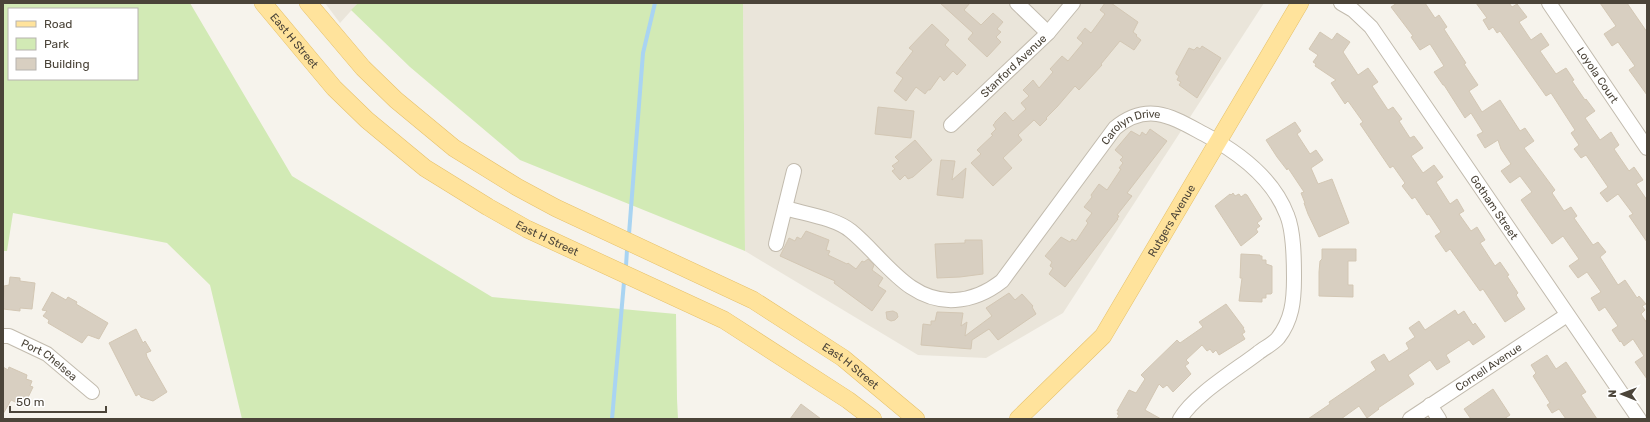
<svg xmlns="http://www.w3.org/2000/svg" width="1650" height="422" viewBox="0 0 1650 422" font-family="Rubik,sans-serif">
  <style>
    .residential { fill: #eae5da }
    .green { fill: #d2eab5; fill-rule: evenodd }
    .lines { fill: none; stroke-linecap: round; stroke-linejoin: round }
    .stream { stroke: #a9d4f2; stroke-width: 4 }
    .building { fill: #d8cfc1; stroke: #d3c7b4 }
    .minor-casing { stroke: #c2bbae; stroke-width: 16 }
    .major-casing { stroke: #e6c16a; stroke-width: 18 }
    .minor { stroke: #fff; stroke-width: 14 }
    .major { stroke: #ffe39c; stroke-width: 17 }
    .labels { text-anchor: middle; stroke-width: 3; stroke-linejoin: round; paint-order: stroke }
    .street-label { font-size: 11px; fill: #4b4439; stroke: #fff }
  </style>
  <rect width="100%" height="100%" fill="#f6f3ec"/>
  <!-- residential -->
  <path class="residential" d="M325 3H358L340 23Z
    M743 3H1264L1063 313 986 358 918 355 745 251Z"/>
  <!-- green -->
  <path class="green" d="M3 3H190L292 176 492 297 676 314 677 399 678 419H242L210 285 167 243 13 213 7 251H3ZM9 9H137V79H9Z
    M358 3H743L745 251 520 160 410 67 351 10Z"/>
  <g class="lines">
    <!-- stream -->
    <path class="stream" d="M629 234 643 53 655 3
      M626 266 627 250
      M612 419 624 282"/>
  </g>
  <!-- building -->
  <path class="building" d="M940 3H970L964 10 981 25 993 13 1003 22 997 29 1001 32 996 37 1001 42 987 57 968 39 973 33Z
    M1105 3H1111L1138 22 1133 32 1137 35 1136 36 1141 40 1134 50 1120 41 1101 64 1102 65 1079 90 1075 86 1057 107 1046 118 1047 119 1040 126 1034 120 1018 135 1022 140 1003 158 1012 168 993 186 971 163 981 154 977 150 993 135 991 134 996 129 993 125 995 123V122L1005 112 1013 121 1026 109 1021 103 1029 96 1023 90 1033 80 1039 88 1053 72 1050 69 1062 56 1068 61 1083 43 1077 38 1085 28 1091 33 1105 14 1100 10Z
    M1397 3H1425L1435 18 1439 15 1447 27 1444 29 1466 63 1464 64 1478 85 1469 91 1482 112 1500 100 1520 131 1525 128 1534 141 1524 148 1555 190 1552 193 1564 211 1571 207 1577 216 1574 218 1593 245 1598 242 1606 252 1600 257 1618 285 1625 280 1637 298 1639 296 1646 304 1642 306 1645 310 1641 314 1647 323V379L1635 362 1644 356 1633 339 1624 346 1621 341 1620 342 1612 330 1618 326 1605 307 1599 311 1591 298 1601 292 1587 272 1578 278 1569 266 1579 259 1563 236 1552 244 1530 213 1521 200 1532 192 1520 176 1510 183 1501 171 1511 164 1501 149 1498 140 1485 148 1477 135 1483 132 1471 113 1465 118 1444 85H1443L1434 72 1444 66 1430 44 1420 50 1411 37 1413 36 1391 7Z
    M1476 3H1509L1512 7 1517 4 1527 17 1519 22 1531 40 1541 33 1549 45 1540 51 1556 74 1566 68 1574 80 1572 81 1585 100 1586 99 1595 111 1585 118 1600 140 1611 132 1619 145 1614 149 1629 171 1634 167 1643 180 1636 184 1647 200V242L1629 216 1633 214 1618 194 1607 202 1600 193 1608 187 1586 155 1581 158 1574 149 1579 145 1571 133 1575 130 1551 93 1546 96 1500 31 1497 33 1493 27 1489 30 1483 20 1487 18Z
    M1600 3H1627L1647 32V95L1629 70 1635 66 1618 42 1612 46 1604 34 1616 26Z
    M932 24 949 40 945 45 966 65 957 75 953 71 944 81 940 76 930 90H928L925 94 916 87 906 101 894 91 903 78 896 73 913 51 909 48Z
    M1320 32 1332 40 1337 33 1350 42 1343 52 1358 75 1368 68 1378 82 1372 86 1388 110 1393 107 1402 119 1399 121 1410 138 1414 136 1423 148 1411 156 1423 173 1434 165 1443 177 1436 182 1450 204 1457 199 1464 211 1459 214 1471 231 1477 227 1485 240 1480 243 1495 266 1500 262 1509 275 1507 276 1518 293 1516 295 1525 309 1505 322 1483 289 1480 291 1450 249 1446 252 1435 236 1441 232 1429 214 1427 215 1415 197 1412 199 1402 186 1405 183 1393 166 1390 168 1360 124 1363 122 1348 101 1345 104 1331 83 1336 80 1315 66 1316 64 1313 62 1318 55 1309 49Z
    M1202 46 1221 58 1197 98 1179 85 1181 82 1177 80 1179 76 1176 74V72L1189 48 1194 50 1197 47 1200 49Z
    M878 107 914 111 911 138 875 134Z
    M1295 122 1301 131 1297 134 1310 154 1316 150 1323 160 1311 168 1318 184 1332 179 1349 223 1319 237 1308 214 1304 203H1305L1301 193 1304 192 1288 168 1287 170 1277 157 1266 140Z
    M1150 129 1167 141 1127 193 1132 196 1117 215 1119 216 1117 219H1118L1065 287 1049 274 1053 268 1050 266 1052 262 1045 256 1061 237 1070 242 1072 239 1076 241 1088 223 1086 221 1092 213 1084 207 1092 197 1091 195 1099 184 1107 190 1121 169 1119 168 1123 163 1120 160 1123 157 1115 150 1131 131 1140 136 1142 132 1146 135Z
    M915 140 932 160 913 177 908 179 905 175 900 180 892 171 895 169 892 166 899 161 895 157Z
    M941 160 955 161 952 180 966 168 963 198 937 195Z
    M1233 193 1235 196 1239 194 1241 197 1245 194 1247 195 1262 219 1257 223 1260 226 1256 229 1258 232 1256 234 1241 246 1215 206 1230 194 1231 195Z
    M806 231 829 240 826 250 830 251 828 255 847 264 848 263 856 269 862 261 864 262 868 259 874 265 872 270 883 278 878 286 886 291 872 311 834 283 835 281 780 256 789 238 795 241 797 237 801 239Z
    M965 240H982L983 274 960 277 937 278 935 244 965 243Z
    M1322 249H1356V261H1348V285H1353V297L1319 296V272L1320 261 1322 259Z
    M1241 254 1260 255V256H1262V260H1266V264L1272 266V293L1271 294H1266V298H1262V302L1239 301 1242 278H1240Z
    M10 277 20 278V281L35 283 32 309 20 308V311L3 309 4 286 9 285Z
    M52 292 66 300 68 297 77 302 76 304 108 323 99 339 88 335 82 343 48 323 49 320 43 316 47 311 42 310Z
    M1009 293 1015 300 1022 294 1033 306 1032 307 1036 314 998 340 989 329 972 340 971 349 921 345 923 324 931 325V321H935L937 312 963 313 961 326 967 322 965 336 992 316 986 308Z
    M1226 304 1244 328H1243L1245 332 1242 334 1245 339 1219 355 1216 350 1213 353 1210 349 1207 351 1202 345 1186 360 1189 363 1185 366 1191 374 1173 392 1167 385 1163 388 1159 384 1145 410 1161 419H1117L1119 415 1117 414 1119 411H1117L1129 390 1136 393 1145 379 1141 375 1177 340 1180 343 1203 327 1199 322Z
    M1455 310 1458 315 1464 311 1473 325 1475 323 1485 337 1473 345 1469 340 1446 355 1450 362 1437 370 1430 360 1408 375 1414 384 1378 408 1379 409 1367 418 1359 406 1341 419H1308L1330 404 1329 402 1376 370 1371 362 1384 354 1389 362 1409 349 1406 343 1415 337 1409 328 1419 321 1425 330Z
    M893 311 897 313 898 317 895 320 891 321 887 319 886 312Z
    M136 329 143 343 145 341 151 351 146 353 147 357 167 392 153 401 141 397 139 394 136 396 109 343Z
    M1547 355 1556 369 1566 362 1586 392 1581 395 1597 419H1566L1559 409 1552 413 1547 405 1550 403 1533 376 1536 373 1531 365Z
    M3 367 8 370 9 367 27 375 26 379 32 381 30 386 33 387 24 406 11 400 3 414Z
    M1493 389 1510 415 1504 419H1471L1464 409Z
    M801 404 821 419H790Z"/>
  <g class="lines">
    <defs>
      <g id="minor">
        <path d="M1017 3 1048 33"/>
        <path id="s1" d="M1341 3 1353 10 1371 27 1639 419"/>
        <path id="s2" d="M1549 3 1647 148"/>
        <path id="s3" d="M951 125 1048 33 1073 3"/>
        <path id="s4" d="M785 208C805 214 835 218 851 231 883 257 908 303 955 300 973 299 988 292 1002 281L1115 128C1148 101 1172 117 1204 134 1238 152 1273 178 1287 215 1294 232 1294 260 1294 278 1294 301 1292 320 1278 338 1273 344 1264 348 1258 353 1236 370 1194 395 1180 419"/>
        <path d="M776 244 794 171"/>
        <path id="s5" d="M3 336H9L47 354 92 392"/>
        <path d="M1430 405 1439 419"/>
        <path id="s6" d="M1410 419 1567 315"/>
      </g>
      <g id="major">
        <path id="s7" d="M263 3 334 88 367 120 425 168 488 207 527 229 724 320 848 400 873 419"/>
        <path id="s8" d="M308 3 363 68 396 100 454 148 517 187 556 208 753 300 843 358 916 419"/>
        <path id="s9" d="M1018 419 1103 336 1300 3"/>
      </g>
    </defs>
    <!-- minor casing -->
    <use href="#minor" class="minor-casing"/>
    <!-- major casing -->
    <use href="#major" class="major-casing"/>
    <!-- minor -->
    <use href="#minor" class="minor"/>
    <!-- major -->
    <use href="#major" class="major"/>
  </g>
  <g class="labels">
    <!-- street labels -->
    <g class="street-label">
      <text dy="4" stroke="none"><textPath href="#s7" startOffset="49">East H Street</textPath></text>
      <text dy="4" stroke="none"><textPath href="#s3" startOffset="86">Stanford Avenue</textPath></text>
      <text dy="4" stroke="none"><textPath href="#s2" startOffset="87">Loyola Court</textPath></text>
      <text dy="4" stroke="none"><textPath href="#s4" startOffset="456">Carolyn Drive</textPath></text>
      <text dy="4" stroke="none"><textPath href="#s1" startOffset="257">Gotham Street</textPath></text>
      <text dy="4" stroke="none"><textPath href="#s9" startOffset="253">Rutgers Avenue</textPath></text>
      <text dy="4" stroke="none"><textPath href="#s7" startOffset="373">East H Street</textPath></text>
      <text dy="4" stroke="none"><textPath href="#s5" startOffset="53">Port Chelsea</textPath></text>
      <text dy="4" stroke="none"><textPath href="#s8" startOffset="660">East H Street</textPath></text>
      <text dy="4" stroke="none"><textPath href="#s6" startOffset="94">Cornell Avenue</textPath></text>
    </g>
  </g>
  <!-- border -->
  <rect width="1650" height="422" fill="none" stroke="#4b4439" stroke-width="8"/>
  <!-- legend -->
  <rect x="8" y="8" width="130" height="72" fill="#ffffff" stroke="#b7b4b0"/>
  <rect x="16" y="21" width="20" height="6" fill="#ffe39c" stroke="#b7b4b0"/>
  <text x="44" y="28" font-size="12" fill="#4b4439">Road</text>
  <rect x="16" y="38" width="20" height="12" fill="#d2eab5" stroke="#b7b4b0"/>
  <text x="44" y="48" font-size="12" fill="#4b4439">Park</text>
  <rect x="16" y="58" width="20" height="12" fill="#d8cfc1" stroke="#b7b4b0"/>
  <text x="44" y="68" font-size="12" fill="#4b4439">Building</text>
  <!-- north arrow -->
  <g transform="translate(1622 394) rotate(271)" stroke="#ffffff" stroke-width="3" paint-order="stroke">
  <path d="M0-3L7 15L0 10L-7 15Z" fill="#4b4439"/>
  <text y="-6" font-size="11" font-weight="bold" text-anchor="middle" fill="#4b4439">N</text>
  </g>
  <!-- scale -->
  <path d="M10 406v6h96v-6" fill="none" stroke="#4b4439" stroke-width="2"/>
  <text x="16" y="406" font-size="12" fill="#4b4439" stroke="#ffffff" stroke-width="3" paint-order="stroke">50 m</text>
</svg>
